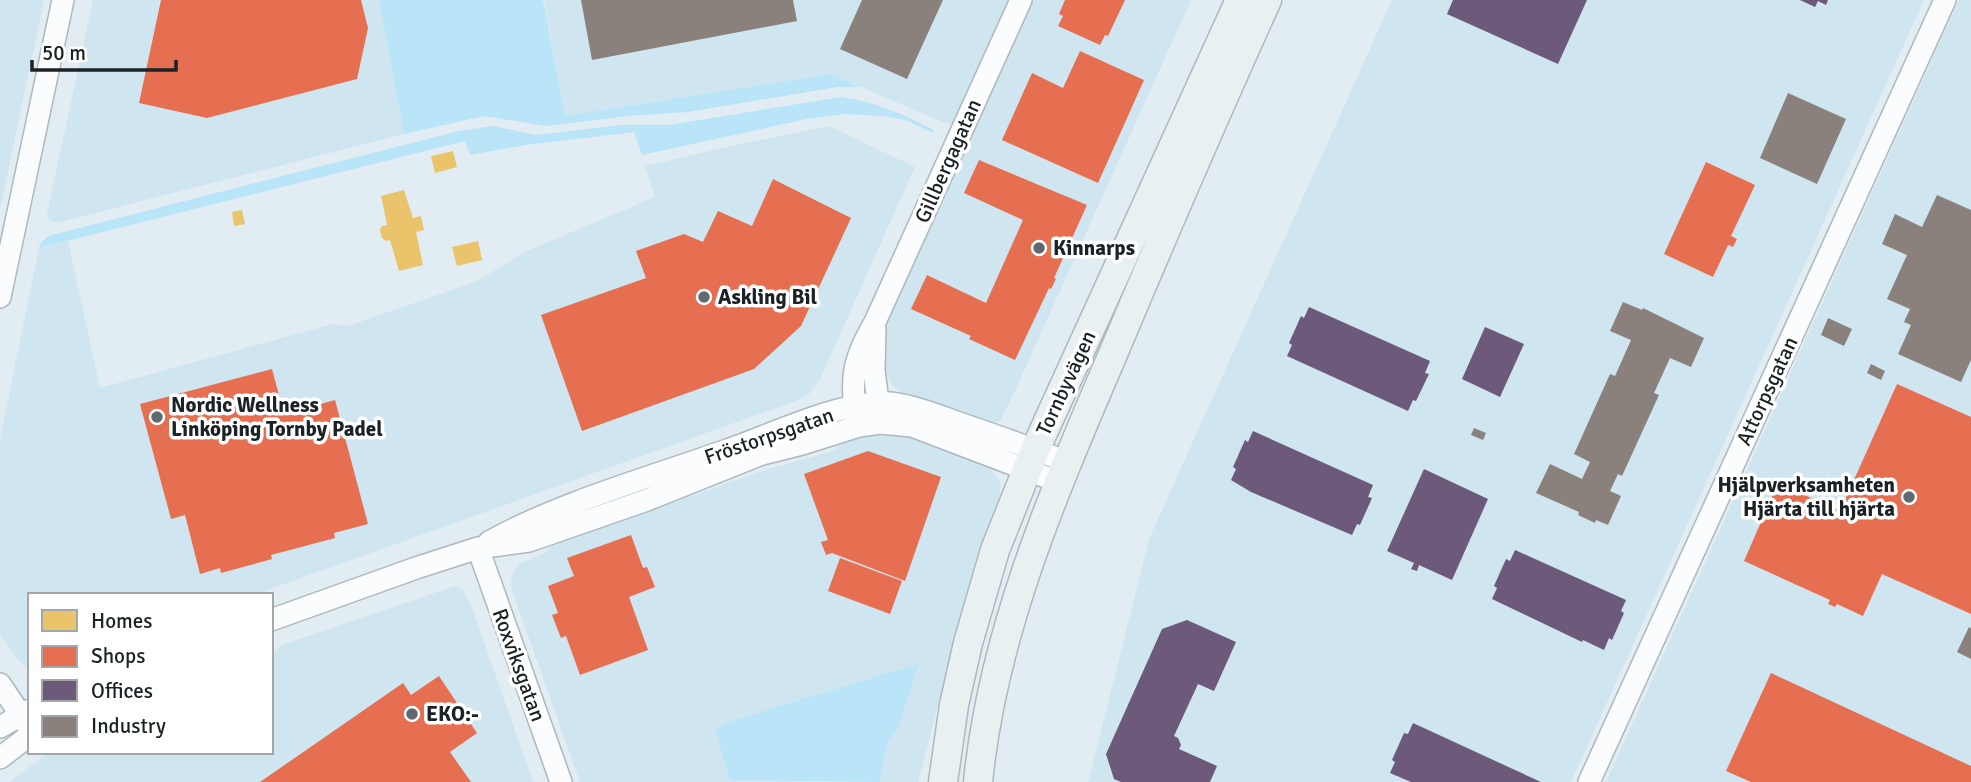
<svg xmlns="http://www.w3.org/2000/svg" width="1971" height="782" viewBox="0 0 1971 782" font-family="Signika,sans-serif">
  <style>
    .built { fill: #cfe5ef }
    .green { fill: #bae4f8 }
    .homes { fill: #e9c46a }
    .shops { fill: #e76f51 }
    .offices { fill: #6d597a }
    .industry { fill: #8a817c }
    .lines { fill: none; stroke-linecap: round; stroke-linejoin: round }
    .street-casing { stroke: #aeb8bd; stroke-width: 24 }
    .secondary-casing { stroke: #aeb8bd; stroke-width: 31 }
    .street { stroke: #fafcfd; stroke-width: 21 }
    .secondary { stroke: #e9f0f2; stroke-width: 28 }
    .poi-dot { fill: #60696d; stroke: #fff; stroke-width: 2.5 }
    .labels { text-anchor: middle; stroke-width: 7; stroke-linejoin: round; paint-order: stroke }
    .street-label { font-size: 21px; fill: #1a2225; stroke: #fff }
    .poi-label { font-size: 21px; font-weight: bold; fill: #1a2225; stroke: #fff; text-anchor: start }
  </style>
  <rect width="100%" height="100%" fill="#e1edf3"/>
  <!-- built -->
  <path class="built" d="M0 0H44L0 209Z
    M93 0H379L404 134 56 223 49 220 47 213Z
    M544 0H1191L1014 393 1000 421 988 423 906 397 895 387 887 376 882 359 884 328 971 134 830 74 565 116Z
    M1392 0H1924L1571 782H1088L1149 539Z
    M1959 0H1971V782H1606Z
    M829 126 915 167 820 379 809 394 793 402 253 595H30V670L18 660 0 634V439L39 248 68 241 100 388 333 324 348 326 475 282 527 251 655 197 645 166 736 145Z
    M882 434 907 436 977 462 990 468 1000 482V495L966 597 918 782H880L886 746 899 726 917 665 730 780 815 782H580L512 590 511 580 514 570 519 564 543 554 552 546 765 470 837 450 836 444 846 440Z
    M455 586 463 590 472 608 533 782H9L50 752H271V654L282 645Z"/>
  <!-- green -->
  <path class="green" d="M379 0H543L565 116 830 74 860 87H838L688 112 627 116 546 126 484 116 404 134Z
    M841 97C875 101 904 115 934 130L933 133 905 120 883 116 844 114 807 119 642 155 634 132 526 145 470 155 465 141 39 248 40 244 48 236 459 131 494 126 536 135 620 125H669Z
    M918 664 899 726 886 746 880 782 730 780 715 728 735 720Z"/>
  <!-- homes -->
  <path class="homes" d="M453 151 457 167 435 173 431 156Z
    M404 190 413 218 421 216 424 230 416 232 423 265 399 271 390 240 386 241 382 238 380 230 382 226 387 225 381 196Z
    M242 210 245 224 234 226 232 212Z
    M478 241 482 260 457 266 452 247Z"/>
  <!-- shops -->
  <path class="shops" d="M161 0H361L368 28 357 79 207 118 139 103Z
    M1065 0H1125L1108 36 1105 35 1100 45 1058 26 1063 16 1059 14Z
    M1080 51 1144 80 1098 183 1002 140 1032 73 1063 88Z
    M979 160 1087 205 1054 278 1056 279 1051 289 1049 288 1015 360 969 339 971 336 911 309 927 275 986 303 1023 220 964 193Z
    M1706 162 1755 185 1731 236 1737 239 1733 247 1728 245 1713 277 1664 254Z
    M773 179 851 218 801 326 754 369 582 431 541 315 646 278 636 251 684 234 703 242 718 211 752 226Z
    M272 369 284 414 335 400 368 524 334 533 335 538 271 555 272 559 221 573 220 568 200 574 185 515 171 519 140 404Z
    M1897 384 1971 417V614L1882 574 1863 616 1837 604 1835 607 1828 604 1830 600 1744 561 1778 483 1840 511Z
    M868 451 941 477 905 581 832 553 826 555 821 542 828 540 804 474Z
    M631 535 643 568 647 567 655 587 629 597 648 650 580 675 566 636 561 638 552 615 558 613 548 586 574 576 567 558Z
    M840 558 902 581 890 614 828 591Z
    M1771 673 1971 766V782H1751L1726 771Z
    M439 676 477 733 450 752 471 782H260L403 683 411 695Z"/>
  <!-- offices -->
  <path class="offices" d="M1453 0H1587L1558 64 1447 14Z
    M1800 0H1828L1826 5 1818 1 1815 7Z
    M1309 307 1430 361 1425 373 1429 374 1416 401 1413 400 1408 411 1287 356 1292 345 1289 343 1301 316 1304 318Z
    M1485 327 1524 344 1500 397 1462 379Z
    M1253 431 1373 485 1368 497 1372 498 1360 525 1357 524 1352 535 1251 492 1231 480 1236 469 1233 467 1245 440 1248 442Z
    M1424 469 1488 499 1452 580 1419 565 1417 571 1411 569 1414 563 1387 551Z
    M1515 550 1626 600 1621 611 1624 613 1612 640 1609 638 1604 650 1583 640 1582 642 1492 599 1497 588 1494 586 1506 559 1510 561Z
    M1187 620 1236 642 1214 691 1198 684 1174 736 1178 738 1181 745 1179 749 1217 766 1210 782H1121L1114 779 1106 754 1162 629Z
    M1413 723 1541 782H1411L1390 773 1395 762 1392 760 1404 733 1408 734Z"/>
  <!-- industry -->
  <path class="industry" d="M581 0H793L797 21 592 60Z
    M862 0H943L907 79 840 49Z
    M1788 93 1846 119 1817 184 1760 158Z
    M1937 195 1971 210V360L1961 382 1898 354 1911 325 1904 322 1910 309 1887 299 1907 255 1882 244 1895 214 1922 227Z
    M1623 302 1642 310 1643 308 1704 338 1691 367 1670 358 1654 393 1659 395 1622 476 1618 474 1610 491 1621 496 1608 525 1596 520 1595 523 1578 515 1579 512 1536 493 1550 464 1582 479 1590 462 1574 454 1610 374 1615 376 1631 340 1610 331Z
    M1828 318 1852 329 1844 346 1821 335Z
    M1871 364 1885 371 1881 380 1867 373Z
    M1474 428 1486 433 1483 440 1471 435Z
    M1969 627 1971 628V659L1957 652Z"/>
  <g class="lines">
    <defs>
      <path id="street" d="M0 297 63 0
        M875 328 874 370 880 418
        M857 420C849 378 854 358 875 322L1021 0
        M489 542C561 502 649 478 727 450 771 435 845 399 890 403 915 406 939 416 962 424 997 436 1032 448 1067 462
        M478 548 561 782
        M271 620 416 568 478 548 529 541 647 500 762 454 802 444 859 426 880 423 912 426 1059 482
        M0 684 30 729
        M0 727 30 710
        M0 758 30 735
        M1589 782 1945 0"/>
      <path id="secondary" d="M943 782 954 705 968 643 995 550 1035 450 1240 0
        M978 782C993 631 1054 492 1113 354 1163 235 1214 117 1267 0"/>
    </defs>
    <!-- street casing -->
    <use href="#street" class="street-casing"/>
    <!-- secondary casing -->
    <use href="#secondary" class="secondary-casing"/>
    <!-- street -->
    <use href="#street" class="street"/>
    <!-- secondary -->
    <use href="#secondary" class="secondary"/>
  </g>
  <!-- markers -->
  <g class="poi-dot">
    <circle cx="1039" cy="248" r="7"/>
    <circle cx="704" cy="297" r="7"/>
    <circle cx="157" cy="417" r="7"/>
    <circle cx="1909" cy="497" r="7"/>
    <circle cx="412" cy="714" r="7"/>
  </g>
  <g class="labels">
    <!-- street labels -->
    <g class="street-label">
      <text transform="translate(948 161) rotate(-66)" y="7">Gillbergagatan</text>
      <text transform="translate(1066 383) rotate(-65)" y="7">Tornbyvägen</text>
      <text transform="translate(1767 391) rotate(-65)" y="7">Attorpsgatan</text>
      <text transform="translate(769 436) rotate(-19)" y="7">Fröstorpsgatan</text>
      <text transform="translate(519 665) rotate(70)" y="7">Roxviksgatan</text>
    </g>
    <!-- poi labels -->
    <g class="poi-label">
      <text x="1053" y="255">Kinnarps</text>
      <text x="718" y="304">Askling Bil</text>
      <text x="171" y="412">Nordic Wellness<tspan x="171" dy="24">Linköping Tornby Padel</tspan></text>
      <text x="1895" y="492" text-anchor="end">Hjälpverksamheten<tspan x="1895" dy="24">Hjärta till hjärta</tspan></text>
      <text x="426" y="721">EKO:-</text>
    </g>
  </g>
  <!-- legend -->
  <rect x="28" y="593" width="245" height="161" fill="#ffffff" stroke="#a3a7a8" stroke-width="2"/>
  <rect x="42" y="610" width="35" height="21" fill="#e9c46a" stroke="#a3a7a8" stroke-width="2"/>
  <text x="91" y="628" font-size="21" fill="#1a2225">Homes</text>
  <rect x="42" y="646" width="35" height="21" fill="#e76f51" stroke="#a3a7a8" stroke-width="2"/>
  <text x="91" y="663" font-size="21" fill="#1a2225">Shops</text>
  <rect x="42" y="680" width="35" height="21" fill="#6d597a" stroke="#a3a7a8" stroke-width="2"/>
  <text x="91" y="698" font-size="21" fill="#1a2225">Offices</text>
  <rect x="42" y="716" width="35" height="21" fill="#8a817c" stroke="#a3a7a8" stroke-width="2"/>
  <text x="91" y="733" font-size="21" fill="#1a2225">Industry</text>
  <!-- scale -->
  <path d="M32 60v10h144v-10" fill="none" stroke="#1a2225" stroke-width="3.5"/>
  <text x="42" y="60" font-size="21" fill="#1a2225" stroke="#ffffff" stroke-width="5" paint-order="stroke">50 m</text>
</svg>
